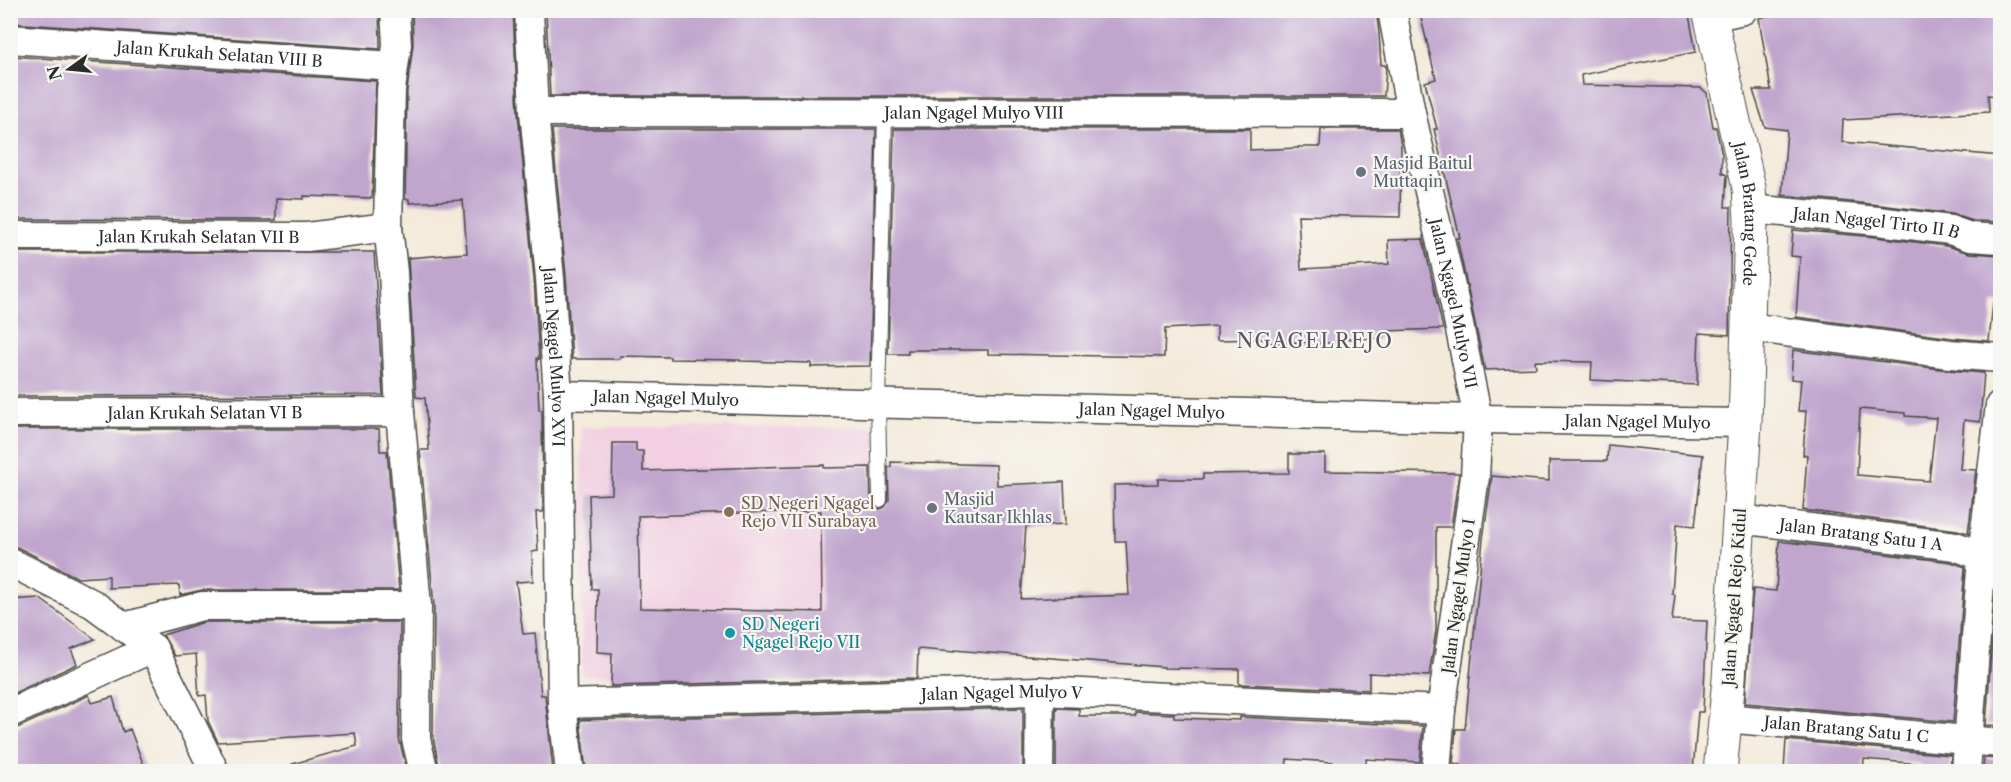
<svg xmlns="http://www.w3.org/2000/svg" width="2011" height="782" viewBox="0 0 2011 782" font-family="'Libre Caslon Text',serif">
  <style>
    .built { fill: #f2cfe1 }
    .building { fill: #c0a5cd; fill-rule: evenodd }
    .lines { fill: none; stroke-linecap: round; stroke-linejoin: round }
    .lane-casing { stroke: #494845; stroke-width: 16 }
    .street-casing { stroke: #494845; stroke-width: 31 }
    .secondary-casing { stroke: #494845; stroke-width: 35 }
    .lane { stroke: #fff; stroke-width: 14 }
    .street { stroke: #fff; stroke-width: 28 }
    .secondary { stroke: #fff; stroke-width: 33 }
    .worship-dot { fill: #6b7280; stroke: #f6f6f2; stroke-width: 2 }
    .education-dot { fill: #8d6e63; stroke: #f6f6f2; stroke-width: 2 }
    .culture-dot { fill: #0f9aa8; stroke: #f6f6f2; stroke-width: 2 }
    .labels { text-anchor: middle; stroke-width: 4.5; stroke-linejoin: round; paint-order: stroke }
    .street-label { font-size: 16px; fill: #2b2b2b; stroke: #f6f6f2 }
    .worship-label { font-size: 16px; fill: #5b616d; stroke: #f6f6f2; text-anchor: start }
    .education-label { font-size: 16px; fill: #785e54; stroke: #f6f6f2; text-anchor: start }
    .culture-label { font-size: 16px; fill: #0d838f; stroke: #f6f6f2; text-anchor: start }
    .quarter-label { font-size: 20px; letter-spacing: 1.5px; fill: #5f5664; stroke: #f6f6f2 }
  </style>
  <rect width="100%" height="100%" fill="#f6f6f2"/>
  <filter id="ink" filterUnits="userSpaceOnUse"><feTurbulence type="fractalNoise" baseFrequency=".0167" numOctaves="2"/><feDisplacementMap in="SourceGraphic" scale="12" xChannelSelector="R" yChannelSelector="G"/><feConvolveMatrix kernelMatrix="1 2 1 2 8 2 1 2 1" color-interpolation-filters="sRGB"/></filter>
  <filter id="wash" filterUnits="userSpaceOnUse"><feTurbulence type="fractalNoise" baseFrequency=".008" numOctaves="4" result="noise"/><feDisplacementMap in="SourceGraphic" scale="24" xChannelSelector="R" yChannelSelector="G"/><feGaussianBlur stdDeviation="1.35" result="paint"/><feColorMatrix in="noise" values="0 0 0 0 0 0 0 0 0 0 0 0 0 0 0 0 0 1.4 0 .05"/><feComposite in="paint" operator="in"/></filter>
  <g filter="url(#wash)">
    <rect width="100%" height="100%" fill="#f4eada"/>
    <!-- built -->
    <path class="built" d="M581 427H876L877 679 582 676Z"/>
    <g id="blocks">
      <!-- building -->
      <path class="building" d="M10 10H379L380 44V49L10 23Z
        M412 10H513L518 113 534 279 539 359 537 358 539 410H542L543 512H536L538 551 532 552 533 581 516 582 523 634 535 633 541 695H545L553 771H440L433 737 434 606 420 450H429L425 398 416 397 408 258 467 253 463 200 409 203V199H405L407 91 413 44Z
        M546 10H1376L1379 33 1381 65H1385L1386 67 1384 96H550Z
        M1419 10H1688L1696 52 1581 75 1582 85 1701 88 1707 93 1713 127H1716L1722 155V173L1727 175 1725 207H1731L1729 335 1699 333 1697 385 1591 380 1592 362 1535 361 1536 368 1485 370 1457 238H1460L1434 129H1437L1425 82 1436 79Z
        M1795 10H2001V96L1988 95 1989 112 1843 120 1842 142 2001 156V222L1973 221 1952 214 1880 205 1782 195 1787 130 1765 127 1753 90H1771L1759 18Z
        M10 56 376 81 372 198 304 196V199L276 198V220L10 219Z
        M552 129H876L870 366 811 367V363L740 361V360L670 359V357L620 356V359H572L566 276Z
        M894 129H1250V150L1298 148V147H1320L1321 129H1398L1401 145 1400 217 1298 215 1301 269 1389 264 1388 240 1423 239 1443 329 1383 331V338L1343 339V342L1307 344V342L1266 343V339L1217 340V326L1165 329 1164 357 988 354V350H908V354H888Z
        M1793 230 1876 237 1946 246 1969 253 2001 255V303H1993L1989 341 1952 338 1796 317 1800 257 1791 256Z
        M10 252H374L383 395 10 396Z
        M1793 350 1948 370 1984 373 1980 422 1964 420 1960 469 1976 470 1968 533 1957 530 1803 510 1807 455H1803L1806 411H1798L1801 380 1791 379ZM1860 409 1905 413V416L1936 418 1929 481 1857 475Z
        M10 429H379L380 451H387L399 590H202L180 595 179 585 109 588V576L78 578 17 547 10 546Z
        M613 443H636V451H643V471L824 465V468L870 467 871 501 873 505 880 509 885 507 889 500 888 467H891V462L996 465 997 485 1064 482 1066 524 1026 526 1021 599 1129 595 1126 541H1115L1114 485 1158 484V479H1203V474L1289 473V454H1325V471L1459 473 1451 527H1436V630L1429 676 1369 673V690L1239 684V669L1164 668V667L954 650V652L918 649 917 678 611 686 612 653 597 652 598 589H592L589 495 612 494ZM821 511 822 612 640 608 638 516Z
        M1608 445 1703 455 1695 526 1677 524 1672 594 1675 595 1672 620 1707 621 1703 712H1698L1693 771H1460L1461 765 1453 764 1456 729H1465L1483 539 1492 476 1549 481V461H1607Z
        M1779 541 1951 562 1965 567 1953 722 1745 703 1753 589 1776 591Z
        M39 598 95 639 71 649 77 664 10 695V600Z
        M1995 599H2001V726L1986 725Z
        M204 622H400L399 739 407 771H293L292 764 357 746 355 733 218 742 208 721 206 695 199 696 196 654 175 656 163 635Z
        M89 695 92 703 113 697 123 732 130 729 146 771H10V729L17 728Z
        M1023 708V769H944V771H586L580 720Z
        M1056 708 1079 709V716H1135V712L1174 714V718L1240 720V717L1423 726 1420 762 1366 759V767L1333 766V762L1287 759 1286 770 1257 769V771H1056Z
        M1786 740 1951 755 1950 771 1920 769 1921 764 1864 759 1863 771H1784Z
        M1984 758 2001 759V771H1983Z"/>
    </g>
  </g>
  <g filter="url(#ink)">
    <use href="#blocks" fill-opacity="0" stroke="#494845" stroke-width="1.5"/>
    <g class="lines">
      <defs>
        <path id="lane" d="M880 500 878 403 885 113"/>
        <g id="street">
          <path d="M395 10 397 45 391 90 388 227 393 272 400 412 417 606 416 739 424 772"/>
          <path id="s1" d="M529 10 534 112 550 278 558 395 562 704 570 772"/>
          <path id="s2" d="M1392 10 1411 113 1454 300 1478 419 1475 477 1441 710 1436 772"/>
          <path d="M1711 17 1743 10"/>
          <path id="s3" d="M10 39 393 66"/>
          <path id="s4" d="M534 112 1411 113"/>
          <path id="s5" d="M1751 209 1878 221 1950 230 1970 237 2000 239"/>
          <path id="s6" d="M10 236 307 237 388 227"/>
          <path d="M1748 327 1950 354 2000 358"/>
          <path id="s7" d="M558 395 1478 419 1745 423"/>
          <path id="s8" d="M10 413 400 412"/>
          <path id="s9" d="M1739 519 1955 546 1982 556 1998 558"/>
          <path d="M10 562 93 604 153 648 215 772"/>
          <path d="M124 627 202 606H417"/>
          <path id="s10" d="M562 704 1040 691 1441 710"/>
          <path d="M10 713 153 648"/>
          <path id="s11" d="M1725 718 2000 743"/>
          <path d="M1039 772 1040 691"/>
          <path d="M1966 772 1982 556 2000 405"/>
        </g>
        <g id="secondary">
          <path id="s12" d="M1709 10 1749 188 1751 221 1745 423 1729 679 1720 772"/>
        </g>
      </defs>
      <!-- lane casing -->
      <use href="#lane" class="lane-casing"/>
      <!-- street casing -->
      <use href="#street" class="street-casing"/>
      <!-- secondary casing -->
      <use href="#secondary" class="secondary-casing"/>
      <!-- lane -->
      <use href="#lane" class="lane"/>
      <!-- street -->
      <use href="#street" class="street"/>
      <!-- secondary -->
      <use href="#secondary" class="secondary"/>
    </g>
  </g>
  <!-- markers -->
  <g class="worship-dot">
    <circle cx="1361" cy="172" r="6"/>
    <circle cx="932" cy="508" r="6"/>
  </g>
  <circle class="education-dot" cx="729" cy="512" r="6"/>
  <circle class="culture-dot" cx="730" cy="633" r="6"/>
  <g class="labels">
    <!-- street labels -->
    <g class="street-label">
      <text dy="6" stroke="none"><textPath href="#s3" startOffset="210">Jalan Krukah Selatan VIII B</textPath></text>
      <text dy="6" stroke="none"><textPath href="#s4" startOffset="440">Jalan Ngagel Mulyo VIII</textPath></text>
      <text dy="6" stroke="none"><textPath href="#s12" startOffset="208">Jalan Bratang Gede</textPath></text>
      <text dy="6" stroke="none"><textPath href="#s5" startOffset="126">Jalan Ngagel Tirto II B</textPath></text>
      <text dy="6" stroke="none"><textPath href="#s6" startOffset="189">Jalan Krukah Selatan VII B</textPath></text>
      <text dy="6" stroke="none"><textPath href="#s2" startOffset="300">Jalan Ngagel Mulyo VII</textPath></text>
      <text dy="6" stroke="none"><textPath href="#s1" startOffset="348">Jalan Ngagel Mulyo XVI</textPath></text>
      <text dy="6" stroke="none"><textPath href="#s7" startOffset="108">Jalan Ngagel Mulyo</textPath></text>
      <text dy="6" stroke="none"><textPath href="#s7" startOffset="594">Jalan Ngagel Mulyo</textPath></text>
      <text dy="6" stroke="none"><textPath href="#s8" startOffset="195">Jalan Krukah Selatan VI B</textPath></text>
      <text dy="6" stroke="none"><textPath href="#s7" startOffset="1080">Jalan Ngagel Mulyo</textPath></text>
      <text dy="6" stroke="none"><textPath href="#s9" startOffset="123">Jalan Bratang Satu 1 A</textPath></text>
      <text transform="translate(1458 596) rotate(-82)" y="6">Jalan Ngagel Mulyo I</text>
      <text transform="translate(1734 597) rotate(-86)" y="6">Jalan Ngagel Rejo Kidul</text>
      <text dy="6" stroke="none"><textPath href="#s10" startOffset="440">Jalan Ngagel Mulyo V</textPath></text>
      <text dy="6" stroke="none"><textPath href="#s11" startOffset="122">Jalan Bratang Satu 1 C</textPath></text>
    </g>
    <!-- worship labels -->
    <g class="worship-label">
      <text x="1373" y="169">Masjid Baitul<tspan x="1373" dy="18">Muttaqin</tspan></text>
      <text x="944" y="505">Masjid<tspan x="944" dy="18">Kautsar Ikhlas</tspan></text>
    </g>
    <!-- education labels -->
    <g class="education-label">
      <text x="741" y="509">SD Negeri Ngagel<tspan x="741" dy="18">Rejo VII Surabaya</tspan></text>
    </g>
    <!-- culture labels -->
    <g class="culture-label">
      <text x="742" y="630">SD Negeri<tspan x="742" dy="18">Ngagel Rejo VII</tspan></text>
    </g>
    <!-- quarter labels -->
    <g class="quarter-label">
      <text x="1315" y="348">NGAGELREJO</text>
    </g>
  </g>
  <!-- margin -->
  <rect width="2011" height="782" fill="none" stroke="#f6f6f2" stroke-width="36"/>
  <!-- north arrow -->
  <g transform="translate(69 69) rotate(255)" stroke="#f6f6f2" stroke-width="4.5" paint-order="stroke">
  <path d="M0-4.5L10 22L0 15L-10 22Z" fill="#2b2b2b"/>
  <text y="-9" font-size="16" font-weight="bold" text-anchor="middle" fill="#2b2b2b">N</text>
  </g>
</svg>
